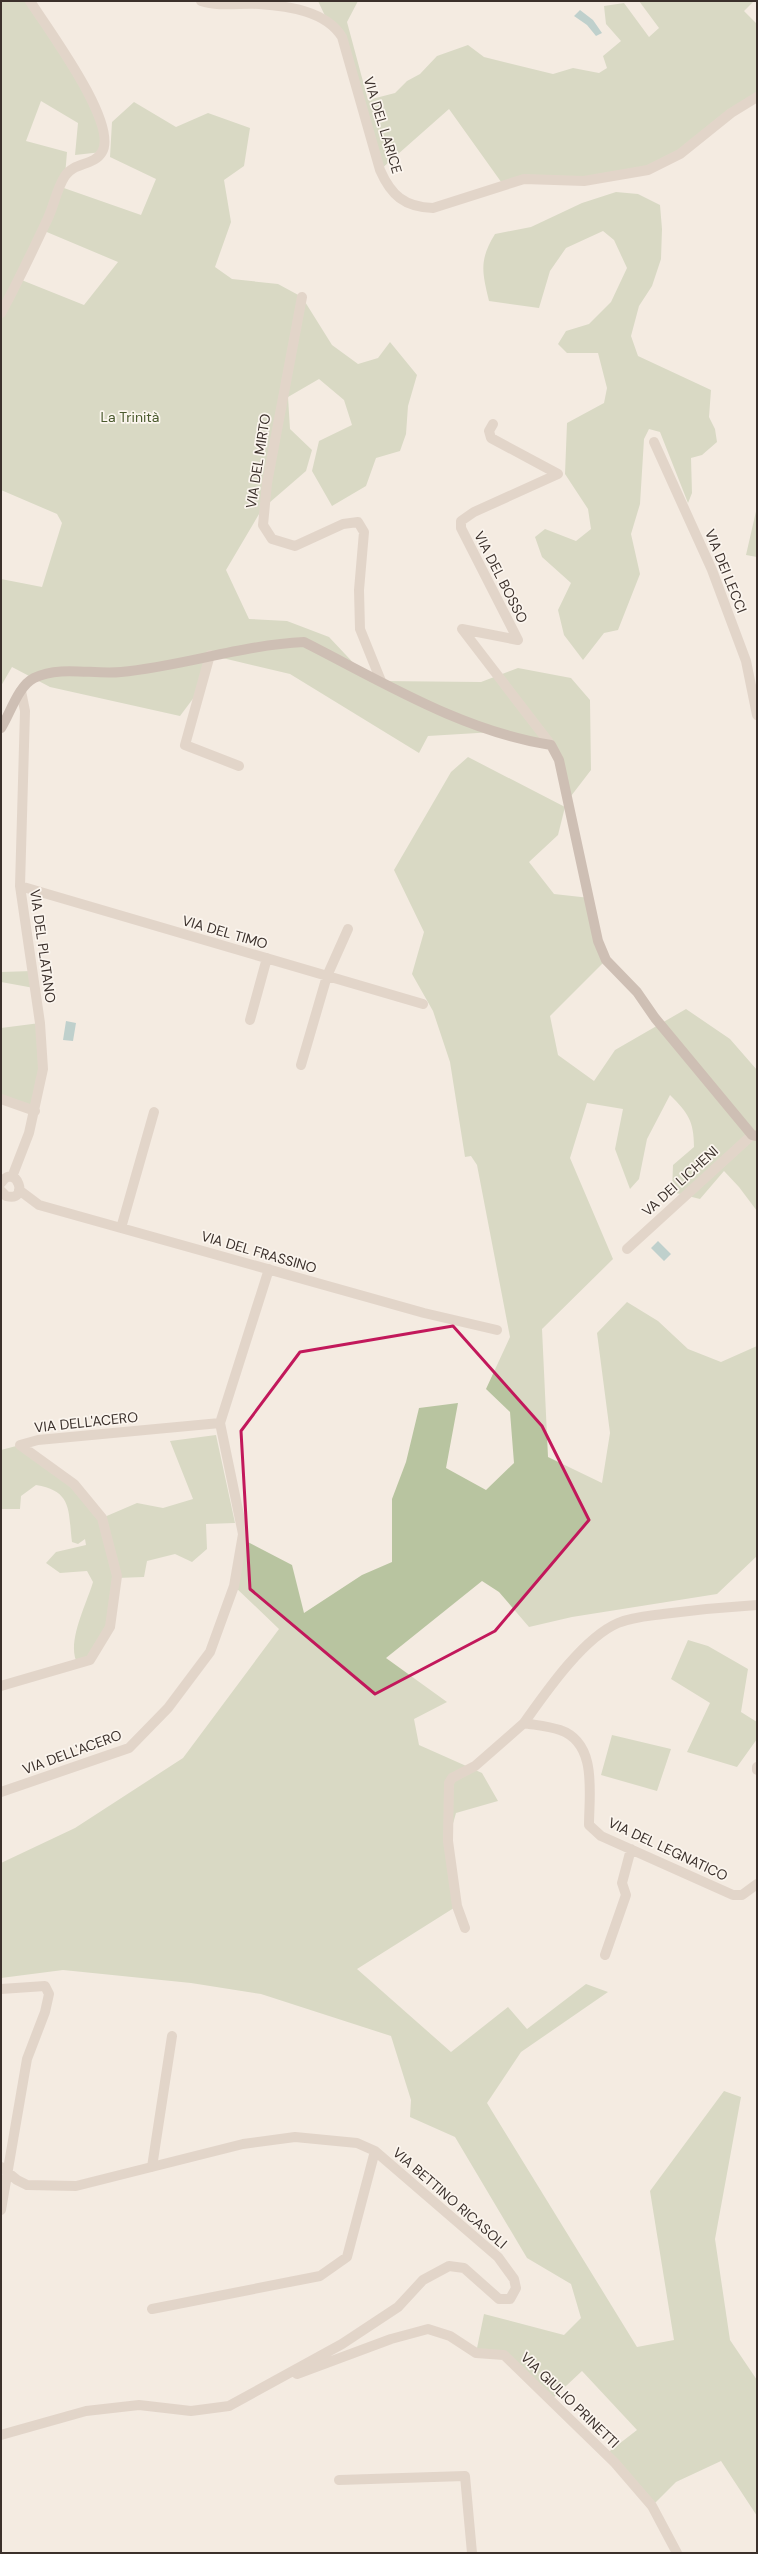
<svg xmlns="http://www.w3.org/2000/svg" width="758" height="2554" viewBox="0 0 758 2554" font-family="'DM Sans',sans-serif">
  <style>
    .green { fill: #b8c4a0; fill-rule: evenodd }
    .water { fill: #7fb0b2 }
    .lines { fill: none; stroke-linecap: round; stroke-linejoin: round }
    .street { stroke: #cdbbac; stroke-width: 10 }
    .secondary { stroke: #a18a7d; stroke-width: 10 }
    .marked { fill: none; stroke: #c2185b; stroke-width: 3; stroke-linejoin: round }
    .labels { text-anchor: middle; stroke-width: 3.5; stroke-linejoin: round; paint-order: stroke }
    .street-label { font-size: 14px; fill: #3b302b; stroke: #fbf5ee }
    .park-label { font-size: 14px; fill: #4a5a2e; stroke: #fbf5ee }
  </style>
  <rect width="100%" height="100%" fill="#f4ebe1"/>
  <!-- green -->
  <path class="green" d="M1 1H30L98 111 102 152 75 155 78 123 41 101 26 141 67 152 65 176 61 187 141 215 156 179 110 157 112 122 134 102 176 127 208 113 250 128 244 166 224 180 231 222 215 267 232 279 278 284 302 297 332 345 358 364 378 358 390 342 417 375 408 406 406 434 400 451 376 458 366 486 332 506 312 471 319 441 352 425 344 400 319 379 288 397 290 429 312 450 306 471 269 503 265 504 226 570 249 619 287 621 329 637 361 671 381 681 481 682 518 668 571 678 590 700 591 770 568 800 548 741 494 732 428 736 419 753 290 674 210 655 201 688 180 716 50 687 12 667 1 686V579L42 587 62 523 57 514 1 490ZM42 230 118 262 84 305 19 279Z
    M318 1H358L347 22 368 100 395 93 407 81 420 74 437 56 468 45 484 57 553 74 573 68 599 73 607 68 603 56 621 41 606 24 604 6 624 3 649 37 659 28 639 1H754L744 11 757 24V98L680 154 644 170 584 181 524 179 504 186 449 109 380 170 342 37 327 20Z
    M616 192 638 194 660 205 662 229 661 259 652 286 639 306 631 336 638 356 711 390 709 417 715 429 717 442 702 455 691 458 692 493 688 503 660 432 649 429 644 439 640 504 631 534 640 574 618 630 604 633 583 660 564 635 558 610 571 583 542 557 535 537 545 529 576 541 591 529 588 509 565 474 567 423 604 403 607 388 598 353H567L558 344 566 331 589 324 611 302 627 268 614 240 603 231 566 248 550 271 539 308 489 301C482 272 479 260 495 234L531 227 582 203Z
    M757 507V557L746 555Z
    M468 757 565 807 558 835 529 862 554 894 590 898 606 960 550 1016 558 1055 594 1081 615 1050 686 1009 730 1039 757 1070V1211L739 1187 724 1171 700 1199 672 1192 673 1165 694 1147C694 1121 688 1113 670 1095L647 1139 639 1179 630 1189 615 1149 623 1109 587 1103 570 1158 613 1259 542 1329 548 1457 602 1483 610 1433 597 1333 627 1302 658 1321 688 1349 721 1362 757 1346V1556L717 1594 572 1617 529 1627 499 1592 482 1581 386 1658 447 1702 414 1719 419 1745 482 1773 498 1801 456 1813 448 1841 457 1906 357 1969 451 2052 508 2007 527 2029 586 1984 608 1992 521 2052 487 2103 637 2347 674 2340 650 2191 724 2091 741 2097 715 2239 730 2340 757 2380V2516L721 2461 676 2482 652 2506 606 2454 637 2430 582 2371 551 2400 504 2355 476 2353 484 2314 564 2335 581 2318 571 2284 527 2258 455 2137 410 2117 411 2100 391 2036 261 1994 191 1983 63 1970 1 1978V1863L75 1828 183 1758 279 1629 234 1586 242 1539 292 1565 304 1613 362 1575 392 1562V1499L406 1462 419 1408 458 1403 446 1468 486 1490 514 1463 510 1412 486 1389 510 1337 477 1165 471 1156 465 1157 450 1062 433 1011 412 974 424 932 394 870 451 772Z
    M32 971 34 988 1 982V972Z
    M40 1023 43 1047 35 1111 1 1099V1028Z
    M216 1435 235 1523 206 1524 207 1549 192 1562 175 1554 147 1561 144 1577 117 1578 110 1627 90 1660 78 1664C65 1645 87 1603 93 1582L87 1571 60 1573 46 1563 56 1552 86 1545 85 1539 78 1544 72 1542C68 1511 73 1491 36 1485L21 1496 20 1509H1V1450L20 1445 74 1484 102 1518 137 1503 163 1508 193 1499 170 1441Z
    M688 1640 708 1646 748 1669 741 1712 757 1722V1739L737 1767 687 1752 710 1703 671 1679Z
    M612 1735 671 1749 657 1791 601 1775Z"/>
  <!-- water -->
  <path class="water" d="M580 10 593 20 602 33 596 36 587 25 574 16Z
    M66 1021 76 1023 73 1041 63 1040Z
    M658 1241 671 1254 664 1261 651 1248Z"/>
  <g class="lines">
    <!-- street -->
    <path class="street" d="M201 1C219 7 240 3 259 4 288 6 326 11 342 37L380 170C391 195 404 207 433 208L524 179 584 181 648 170 680 154 731 113 757 97
      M302 297 267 483 263 525 272 539 295 546 343 524 358 522 364 532 359 590 360 629 381 681
      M1 313C18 282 33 250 48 218 54 205 57 188 65 176 74 162 94 166 102 152 119 124 47 28 30 1
      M493 424 489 431 491 438 558 474 474 512 461 521V528L518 640 462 629 551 745
      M654 442 712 570 746 661 757 715
      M210 655 185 745 239 766
      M20 886 423 1004
      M250 1020 267 958
      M301 1065 327 976 348 929
      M1 1099 35 1111
      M12 1177 29 1133 43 1069 40 1023 20 886 25 711 21 691
      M1 1183C16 1161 31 1203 6 1196L1 1191
      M19 1190 39 1205 424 1313 497 1330
      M121 1228 154 1112
      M627 1249 752 1135
      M1 1686 90 1660 110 1627 117 1576 102 1518 74 1484 20 1445 38 1440 220 1423
      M524 1723C546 1692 583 1638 618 1623 632 1617 648 1616 663 1614 694 1610 725 1607 757 1605
      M757 1767V1770
      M1 1792 129 1748 168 1708 210 1652 234 1586 243 1534 220 1423 269 1269
      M465 1928 457 1906 448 1841 449 1783 452 1778 475 1766 524 1723C535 1725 548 1726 560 1730 598 1743 589 1794 589 1825L601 1836 733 1895H742L757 1884
      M605 1955 626 1895 622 1883 631 1849
      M1 1989 45 1986 49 1994 45 2012 27 2059 1 2210
      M1 2167 17 2180 27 2185 76 2186 243 2144 295 2137 357 2143 375 2151 498 2257 514 2279 516 2288 510 2299H499L464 2268 449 2266 423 2280 398 2307 342 2344 229 2406 191 2411 139 2405 86 2411 1 2435
      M152 2167 172 2036
      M152 2309 320 2276 347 2257 375 2151
      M297 2374 391 2339 428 2329 450 2336 476 2353 504 2355 615 2463 652 2506 677 2553
      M339 2480 465 2476 472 2553"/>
    <!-- secondary -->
    <path class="secondary" d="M1 728C10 714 18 686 34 678 61 665 93 675 121 672 183 666 242 645 304 642 383 682 462 731 551 745L559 760 598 941 606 960 637 992 655 1018 752 1135 757 1136"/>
  </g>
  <!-- marked area -->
  <path d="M0 0H758V2554H0ZM453 1326 542 1426 589 1520 495 1631 375 1694 250 1589 241 1431 300 1352Z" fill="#f4ebe1" fill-opacity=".55" fill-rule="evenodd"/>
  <path class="marked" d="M453 1326 542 1426 589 1520 495 1631 375 1694 250 1589 241 1431 300 1352Z"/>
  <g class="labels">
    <!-- street labels -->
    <g class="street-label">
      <text transform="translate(383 125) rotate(73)" y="5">VIA DEL LARICE</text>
      <text transform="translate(258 461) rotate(-81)" y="5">VIA DEL MIRTO</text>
      <text transform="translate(726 571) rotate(68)" y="5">VIA DEI LECCI</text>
      <text transform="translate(501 577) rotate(63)" y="5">VIA DEL BOSSO</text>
      <text transform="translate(225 932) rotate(16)" y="5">VIA DEL TIMO</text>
      <text transform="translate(43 946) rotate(82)" y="5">VIA DEL PLATANO</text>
      <text transform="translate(680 1181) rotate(-42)" y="5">VA DEI LICHENI</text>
      <text transform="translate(259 1252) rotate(16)" y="5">VIA DEL FRASSINO</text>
      <text transform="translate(86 1422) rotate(-6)" y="5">VIA DELL'ACERO</text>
      <text transform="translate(72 1752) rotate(-20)" y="5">VIA DELL'ACERO</text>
      <text transform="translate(668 1849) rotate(25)" y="5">VIA DEL LEGNATICO</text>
      <text transform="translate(450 2198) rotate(41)" y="5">VIA BETTINO RICASOLI</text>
      <text transform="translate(570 2400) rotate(44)" y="5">VIA GIULIO PRINETTI</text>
    </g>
    <!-- park labels -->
    <g class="park-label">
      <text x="130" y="422">La Trinità</text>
    </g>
  </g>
  <!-- border -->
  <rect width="758" height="2554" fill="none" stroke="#3b302b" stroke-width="4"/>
</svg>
